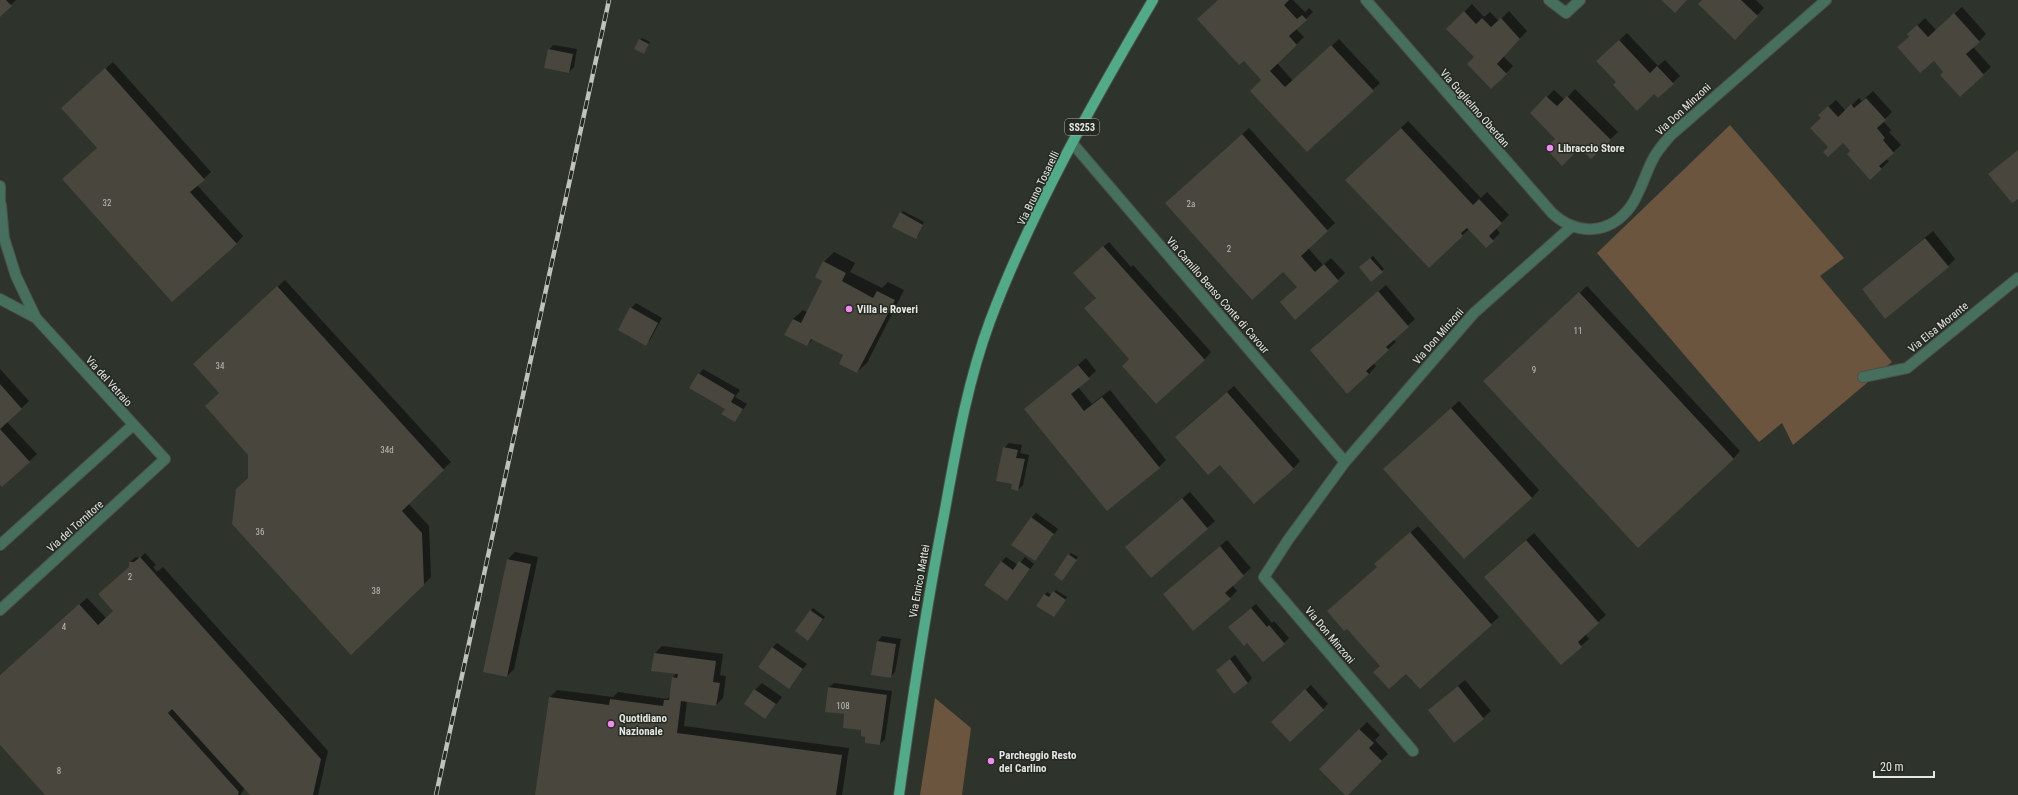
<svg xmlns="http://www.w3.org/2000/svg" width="2018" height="795" viewBox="0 0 2018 795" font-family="'Roboto Condensed',sans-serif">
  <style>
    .green { fill: #6b553f }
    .shadow { fill: #0007 }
    .building { fill: #48463d }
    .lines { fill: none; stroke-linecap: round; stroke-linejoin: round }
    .minor-casing { stroke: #4b5048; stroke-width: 12 }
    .primary-casing { stroke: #4b5048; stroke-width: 12 }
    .minor { stroke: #466f5d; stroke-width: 10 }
    .primary { stroke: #52ab88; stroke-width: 10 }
    .rail-casing { stroke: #bfc3bd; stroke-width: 4.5 }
    .rail { stroke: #242921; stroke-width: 3; stroke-dasharray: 9; stroke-linecap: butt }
    .poi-dot { fill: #f38af2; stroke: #242921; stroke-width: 1.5 }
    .labels { text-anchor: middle; stroke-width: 3; stroke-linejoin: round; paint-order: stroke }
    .number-label { font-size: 9px; fill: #bdbfb9 }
    .shield { fill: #242921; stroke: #aaaea8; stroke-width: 1 }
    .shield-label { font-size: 10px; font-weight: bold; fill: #e4e7e2 }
    .street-label { font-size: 11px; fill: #e4e7e2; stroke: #242921 }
    .poi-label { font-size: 11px; font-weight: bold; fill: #e4e7e2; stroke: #242921; text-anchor: start }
  </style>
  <rect width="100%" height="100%" fill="#2e332b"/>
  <!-- green -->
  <path class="green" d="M1730 125 1844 258 1820 276 1892 362 1793 445 1782 423 1759 442 1597 253Z
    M935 698 971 728 962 795H920Z"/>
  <!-- shadow -->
  <path class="shadow" d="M0 0H16L0 15Z
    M1219 0H1293L1305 12 1309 8 1313 12 1296 29 1304 37 1277 63 1293 81 1339 39 1380 83 1308 151 1263 80Z
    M1703 0H1756L1764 8 1735 38Z
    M1472 4 1484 17 1490 12 1499 21 1509 11 1527 31 1503 56 1513 66 1492 88 1475 57 1447 29Z
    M1962 7 1986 34 1973 47 1991 67 1960 95 1945 72 1910 36 1916 27 1925 18 1936 30Z
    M1627 33 1658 66 1665 60 1680 76 1658 97 1654 93 1617 82 1605 54Z
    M642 38 650 42 645 51 640 40Z
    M553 45 577 49 574 67 569 72 549 50Z
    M113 62 211 172 197 185 243 236 236 244 98 148 69 101Z
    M1575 89 1618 132 1591 158 1580 147 1556 139 1531 113 1554 90 1565 100Z
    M1873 91 1892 112 1883 121 1891 130 1889 132 1901 145 1886 159 1889 161 1881 169 1851 151 1843 142 1829 147 1822 118 1827 108 1836 100 1846 111 1859 98 1862 101Z
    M1408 121 1481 198 1487 192 1509 215 1496 228 1500 233 1486 247 1469 229 1429 267 1354 173Z
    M1249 128 1335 223 1308 248 1323 265 1331 258 1345 273 1338 280 1298 287 1283 271 1173 196Z
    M903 211 924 222 918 236 901 213Z
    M1933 231 1955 259 1948 266 1863 289Z
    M1109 242 1131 267 1133 265 1211 352 1204 360 1130 358 1079 268Z
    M834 252 855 263 850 272 882 288 888 282 904 290 867 363 857 372 845 355 813 339 807 345 793 319 803 310 807 312 824 281V262Z
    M1373 256 1384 269 1371 280 1360 267Z
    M285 280 451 462 408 503 429 526 431 577 424 584 249 478V455L202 357Z
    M1386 285 1415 319 1393 339 1396 342 1373 363 1376 366 1369 374 1318 343Z
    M1587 286 1740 451 1733 459 1492 374Z
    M636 303 662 318 650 340 645 344 631 308Z
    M1086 358 1096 371 1078 387 1092 404 1110 390 1166 460 1159 467 1026 409Z
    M0 369 29 401 7 422 37 454 3 486 0 483Z
    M703 369 740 390 735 397 747 404 735 421 699 374Z
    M1234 386 1300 461 1293 469 1220 463 1183 430Z
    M1459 401 1539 490 1532 498 1392 462Z
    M1009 443 1022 445 1020 453 1029 455 1023 485 1018 490 1013 483 1004 448Z
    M1190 492 1215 521 1151 577 1126 547Z
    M1036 513 1058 529 1035 560 1031 518Z
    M1418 526 1499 617 1420 688 1406 673 1381 666 1347 628 1383 557Z
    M1534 533 1606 615 1585 634 1589 639 1561 663 1492 570Z
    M1227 540 1251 568 1232 585 1237 591 1230 598 1164 594Z
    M515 552 538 557 514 669 507 676 508 559Z
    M145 553 156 565 153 567 157 572 163 567 328 751 318 795H252L245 788 240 795H46L0 744V675L87 598 106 618 114 611 131 561 136 557 140 558Z
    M1071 553 1078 557 1064 577 1055 575Z
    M1006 557 1018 565 1025 557 1034 564 1007 600 1001 562Z
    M1056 590 1067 597 1054 616 1038 605 1047 592 1052 595Z
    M1256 604 1272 623 1274 621 1289 638 1284 643 1234 622Z
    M813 608 825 617 810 637 796 631Z
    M882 636 901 639 895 672 890 677 878 641Z
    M777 643 807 664 789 687 772 648Z
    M662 646 723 654 720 675 726 676 723 698 716 705 687 701 684 726 849 748 842 795H536L550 697 557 690 613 697 618 692 667 699 671 695 673 677 677 673 655 653Z
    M1235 655 1252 678 1248 683 1217 670Z
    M1465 680 1491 711 1483 718 1429 710Z
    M762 683 782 697 765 718 755 690Z
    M834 683 892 691 885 739 880 744 867 736 862 729 845 713 829 687Z
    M1311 685 1328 704 1290 741 1272 722Z
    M1367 722 1380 735 1375 740 1388 754 1346 795 1321 769Z"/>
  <!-- building -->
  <path class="building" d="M0 0H6L12 6 0 17Z
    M1218 0H1289L1284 5 1297 19 1302 15 1307 20 1289 36 1297 45 1270 71 1285 87 1331 45 1374 91 1307 152 1250 91 1261 80 1244 61 1239 65 1197 19Z
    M1661 0H1687L1675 13Z
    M1702 0H1741L1758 16 1735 40 1698 4Z
    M1464 11 1476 24 1482 18 1491 27 1501 18 1520 39 1497 64 1507 74 1491 89 1467 64 1474 57 1446 29Z
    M1954 13 1980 42 1966 54 1984 75 1960 97 1940 75 1943 72 1934 61 1920 73 1897 47 1909 37 1907 34 1917 25 1928 37Z
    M639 39 649 44 644 54 634 49Z
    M1619 40 1650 73 1657 66 1674 84 1658 98 1654 94 1637 111 1613 85 1616 82 1596 61Z
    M548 49 573 54 569 73 544 68Z
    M105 68 205 180 190 192 237 244 172 302 62 179 97 148 61 108Z
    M1546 96 1557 106 1567 96 1611 140 1591 159 1580 148 1562 166 1545 148 1555 139 1530 113Z
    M1866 98 1886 120 1877 128 1885 138 1883 140 1894 153 1879 166 1882 169 1870 180 1847 154 1850 151 1843 143 1828 157 1823 152 1828 147 1810 128 1821 118 1818 115 1828 106 1838 117 1851 104 1854 108Z
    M1401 128 1473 205 1479 199 1502 223 1489 236 1494 241 1486 248 1467 228 1461 233 1463 236 1429 268 1345 180Z
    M1242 134 1328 231 1301 256 1315 272 1324 264 1339 281 1295 320 1280 302 1297 287 1283 272 1252 300 1165 203Z
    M2018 150V199L2012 203 1988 174Z
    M900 212 923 225 916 239 892 227Z
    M1925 238 1949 267 1885 319 1862 289Z
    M1103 246 1205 360 1156 404 1122 366 1129 359 1084 308 1096 298 1073 273Z
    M1370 258 1383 272 1371 282 1359 267Z
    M823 261 846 273 842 281 873 298 877 291 895 300 857 373 839 364 843 355 811 339 807 346 784 335 793 319 801 323 822 281 815 277Z
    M277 286 444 470 402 511 422 533 424 585 351 655 232 524 236 489 248 478V455L205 406 219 393 193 364Z
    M1378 291 1409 327 1386 347 1389 350 1366 371 1369 374 1347 394 1310 350Z
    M1579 292 1734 459 1638 548 1483 381Z
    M630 307 658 323 646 346 618 330Z
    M1078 365 1090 379 1071 394 1084 411 1102 397 1160 468 1107 511 1024 409Z
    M698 373 735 395 731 402 743 409 735 422 721 414 725 409 689 388Z
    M0 384 22 409 0 429 30 462 2 487 0 485Z
    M1227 392 1294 469 1254 504 1220 465 1208 475 1175 437Z
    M1451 408 1532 498 1464 559 1383 469Z
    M1003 447 1018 450 1016 458 1025 459 1018 491 1011 489 1012 484 996 481Z
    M1182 498 1208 529 1151 578 1125 547Z
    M1031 517 1054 534 1035 561 1011 545Z
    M1410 532 1492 625 1420 689 1406 674 1389 689 1373 672 1380 666 1347 629 1344 631 1327 611 1377 567 1374 564Z
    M1526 540 1599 623 1578 642 1582 647 1561 665 1484 577Z
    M1220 546 1244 576 1225 593 1231 599 1193 631 1163 594Z
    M1068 554 1077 560 1062 581 1054 575Z
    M140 557 321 759 313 795H250L172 709 168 713 239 792 238 795H45L0 745V675L79 604 98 625 113 611 98 594 129 567V562H134Z
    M507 559 531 564 507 677 483 672Z
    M1001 561 1013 570 1019 561 1030 569 1007 601 984 585Z
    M1053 591 1066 600 1054 617 1036 606 1044 594 1049 597Z
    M1251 608 1267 627 1269 625 1285 644 1263 662 1247 643 1244 646 1228 627Z
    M810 610 823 619 808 641 795 631Z
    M877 641 896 644 891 678 871 675Z
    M772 647 803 669 789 689 758 667Z
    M654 653 716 661 713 682 720 683 716 706 681 701 677 733 842 755 836 795H535L549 697 609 705 610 699 663 706 664 700H669L672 677 677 678 678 674 651 671Z
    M1230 659 1248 683 1234 694 1216 670Z
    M1458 686 1484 719 1454 743 1428 710Z
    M828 687 887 695 880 745 865 743V737L861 736V730L843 728 844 714 825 712Z
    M754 689 776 704 765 719 744 704Z
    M1305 689 1324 710 1290 742 1271 722Z
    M1359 729 1374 743 1369 748 1382 761 1348 795H1345L1319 769Z"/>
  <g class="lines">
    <defs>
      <path id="minor" d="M1366 0 1552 213C1577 236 1610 235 1631 206 1640 193 1645 175 1652 161 1656 152 1663 144 1670 136L1826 0
        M1549 0 1566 13 1580 0
        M1073 144 1345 462
        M0 186V209
        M0 299 36 318
        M1863 377 1907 368 2018 278
        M0 545 133 425
        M0 610 165 459 36 318 16 276 4 238 1 205
        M1413 751 1264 577 1288 540 1345 462 1474 313 1571 227"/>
      <path id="primary" d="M899 795C912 701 926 608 944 515 956 449 967 383 990 321 1031 212 1094 100 1153 0"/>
    </defs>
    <!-- minor casing -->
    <use href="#minor" class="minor-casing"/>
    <!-- primary casing -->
    <use href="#primary" class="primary-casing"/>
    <!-- minor -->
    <use href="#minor" class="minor"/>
    <!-- primary -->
    <use href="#primary" class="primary"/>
    <defs>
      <path id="rail" d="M436 795 609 0"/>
    </defs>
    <!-- rail casing -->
    <use href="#rail" class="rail-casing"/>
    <!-- rail -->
    <use href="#rail" class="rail"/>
  </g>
  <!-- markers -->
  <g class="poi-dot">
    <circle cx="1550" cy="148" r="4"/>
    <circle cx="849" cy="309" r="4"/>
    <circle cx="611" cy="724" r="4"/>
    <circle cx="991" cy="761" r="4"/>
  </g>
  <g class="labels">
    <!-- number labels -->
    <g class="number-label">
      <text x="107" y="206">32</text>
      <text x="1191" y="207">2a</text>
      <text x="1229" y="252">2</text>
      <text x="1578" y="334">11</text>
      <text x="220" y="369">34</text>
      <text x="1534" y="373">9</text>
      <text x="387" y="453">34d</text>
      <text x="260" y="535">36</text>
      <text x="130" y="580">2</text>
      <text x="376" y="594">38</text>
      <text x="64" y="630">4</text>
      <text x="843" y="709">108</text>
      <text x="59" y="774">8</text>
    </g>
    <!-- shield labels -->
    <rect class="shield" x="1065" y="119" width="34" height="16" rx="3"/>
    <g class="shield-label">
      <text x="1082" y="131">SS253</text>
    </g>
    <!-- street labels -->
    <g class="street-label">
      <text transform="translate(1475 108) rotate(49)" y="4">Via Guglielmo Oberdan</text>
      <text transform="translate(1683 109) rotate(-43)" y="4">Via Don Minzoni</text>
      <text transform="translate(1038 188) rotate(-64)" y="4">Via Bruno Tosarelli</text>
      <text transform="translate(1218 295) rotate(49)" y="4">Via Camillo Benso Conte di Cavour</text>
      <text transform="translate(1938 327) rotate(-39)" y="4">Via Elsa Morante</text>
      <text transform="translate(1438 336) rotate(-49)" y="4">Via Don Minzoni</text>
      <text transform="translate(109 381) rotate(48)" y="4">Via del Vetraio</text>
      <text transform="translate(75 526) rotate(-42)" y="4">Via del Tornitore</text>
      <text transform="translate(919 581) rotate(-80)" y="4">Via Enrico Mattei</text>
      <text transform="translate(1330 635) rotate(50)" y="4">Via Don Minzoni</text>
    </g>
    <!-- poi labels -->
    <g class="poi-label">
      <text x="1558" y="152">Libraccio Store</text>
      <text x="857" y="313">Villa le Roveri</text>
      <text x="619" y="722">Quotidiano<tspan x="619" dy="13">Nazionale</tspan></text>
      <text x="999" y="759">Parcheggio Resto<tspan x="999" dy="13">del Carlino</tspan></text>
    </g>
  </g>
  <!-- scale -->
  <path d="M1874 771v6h60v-6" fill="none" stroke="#e4e7e2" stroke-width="2"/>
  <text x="1880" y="771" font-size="12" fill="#e4e7e2" stroke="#242921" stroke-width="3" paint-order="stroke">20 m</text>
</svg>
